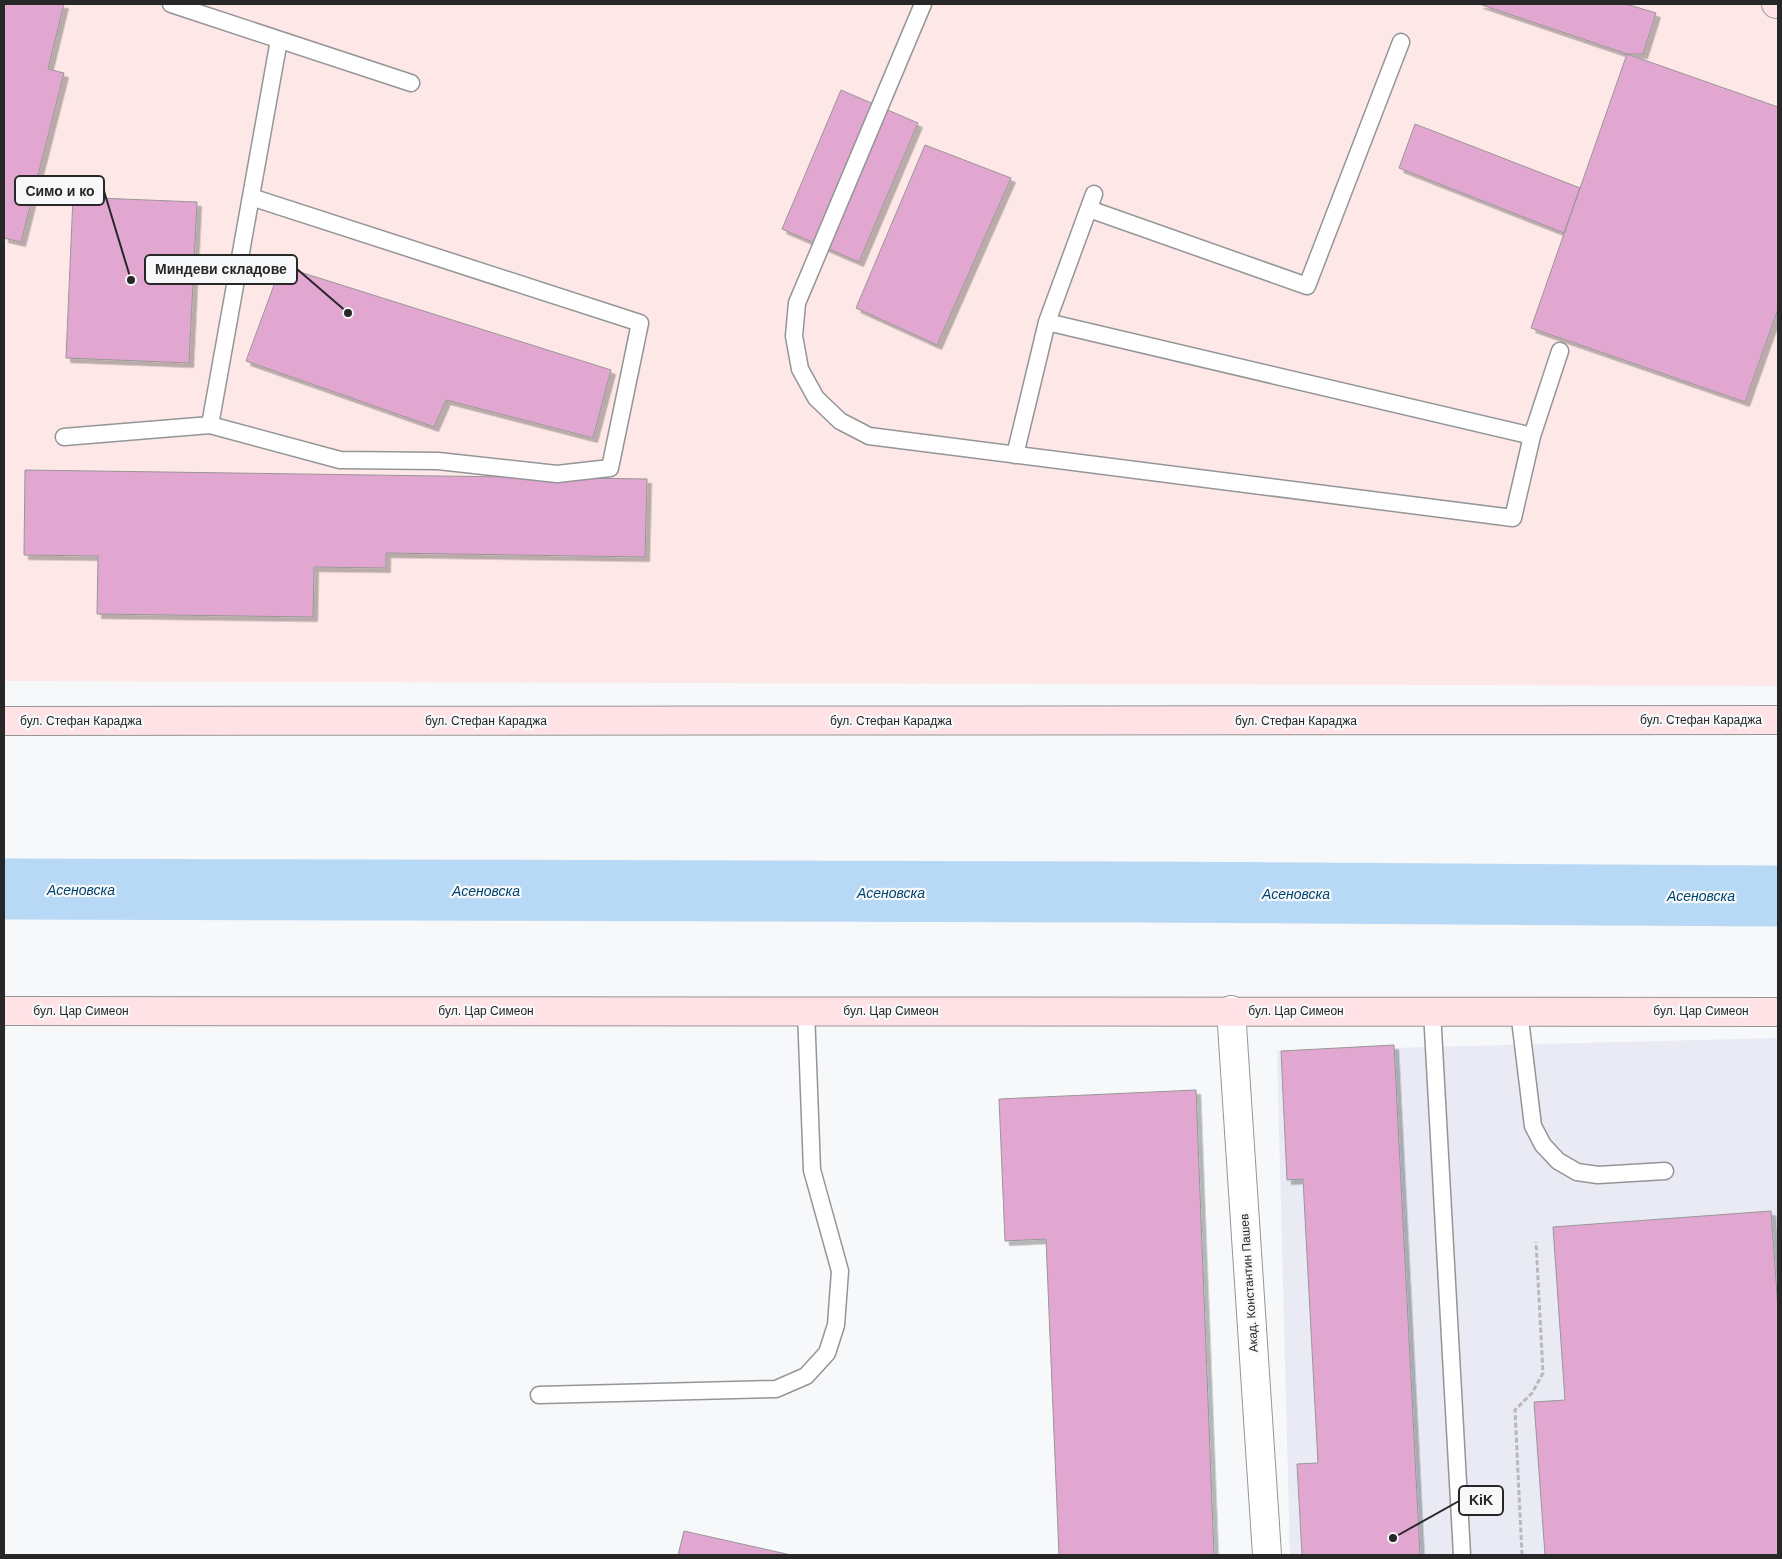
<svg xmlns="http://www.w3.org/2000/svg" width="1782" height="1559" viewBox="0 0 1782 1559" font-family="Arial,sans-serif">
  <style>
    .built { fill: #e9eaf4 }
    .industrial { fill: #fee8e7 }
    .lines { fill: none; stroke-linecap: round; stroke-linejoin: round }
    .river { stroke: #b8d9f5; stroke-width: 61 }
    .building { fill: #e2a7d1; stroke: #989697; filter: url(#shadow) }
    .lane-casing { stroke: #949597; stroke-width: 19 }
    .street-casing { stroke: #949597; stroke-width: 30 }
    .secondary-casing { stroke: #949597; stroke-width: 30 }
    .path { stroke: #b7b8ba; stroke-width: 3; stroke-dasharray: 5 2.5; stroke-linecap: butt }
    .lane { stroke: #fff; stroke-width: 16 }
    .street { stroke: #fff; stroke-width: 28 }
    .secondary { stroke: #fee2e6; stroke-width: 28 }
    .labels { text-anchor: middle; stroke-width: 4.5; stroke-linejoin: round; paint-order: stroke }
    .street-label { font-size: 12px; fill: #272728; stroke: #f7f8fa }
    .water-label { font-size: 14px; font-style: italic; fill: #004570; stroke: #f7f8fa }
    .leader { fill: none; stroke: #272728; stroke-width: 2 }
    .callout-dot { fill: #272728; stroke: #f7f8fa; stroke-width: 2 }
    .callout { fill: #f7f8fa; stroke: #272728; stroke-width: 2 }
    .callout-label { font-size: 14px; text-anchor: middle; font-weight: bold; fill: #272728 }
  </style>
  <defs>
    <filter id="shadow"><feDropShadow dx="4.5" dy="4.5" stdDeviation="0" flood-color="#0004"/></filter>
  </defs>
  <rect width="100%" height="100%" fill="#f7f8fa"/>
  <!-- built -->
  <path class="built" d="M1778 1038V1555H1290L1277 1051Z"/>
  <!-- industrial -->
  <path class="industrial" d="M4 4H1778V686L4 681Z"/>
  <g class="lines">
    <!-- river -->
    <path class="river" d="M4 889 1138 892 1778 896"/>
  </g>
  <!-- building -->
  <path class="building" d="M4 4H64L48 69 64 73 21 242 4 238Z
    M1479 4H1626L1656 13 1643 54H1627Z
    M1627 54 1778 107V309L1745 402 1531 328Z
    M841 90 918 123 859 262 782 229Z
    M1415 124 1580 188 1564 233 1399 168Z
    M925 145 1011 178 937 345 856 308Z
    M73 197 197 202 189 363 66 358Z
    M281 266 611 370 593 438 446 400 434 427 246 361Z
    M25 470 647 479 645 557 386 553V568L314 567 313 617 97 614 98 556 24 555Z
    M1394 1045 1420 1555H1302L1297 1464 1318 1463 1303 1179 1287 1180 1281 1051Z
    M1196 1090 1214 1555H1059L1046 1239 1005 1241 999 1099Z
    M1771 1211 1778 1309V1555H1545L1534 1402 1565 1400 1553 1227Z
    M684 1531 791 1555H678Z"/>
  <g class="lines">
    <defs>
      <path id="lane" d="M171 4 411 83
        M923 4 797 303 794 336 800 369 816 398 840 421 869 436 1513 518 1532 436 1560 351
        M251 197 640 323 610 468 557 474 438 461 340 460 210 425 279 40
        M1089 209 1307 286 1401 42
        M1047 322 1532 436
        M64 437 210 425
        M1015 455 1047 322 1094 194
        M1432 1011 1462 1555
        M1519 1011 1533 1126 1543 1145 1558 1161 1577 1172 1598 1175 1665 1171
        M539 1395 776 1389 806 1376 827 1353 836 1325 840 1271 812 1170 806 1011"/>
      <path id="street" d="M1231 1010 1267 1555"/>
      <path id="secondary" d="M1776 4H1778
        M4 721 1778 720
        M4 1011 1778 1012"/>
    </defs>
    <!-- lane casing -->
    <use href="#lane" class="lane-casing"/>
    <!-- street casing -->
    <use href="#street" class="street-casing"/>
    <!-- secondary casing -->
    <use href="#secondary" class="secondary-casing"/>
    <!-- path -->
    <path class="path" d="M1522 1555 1515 1410 1532 1393 1543 1373 1536 1242"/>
    <!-- lane -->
    <use href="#lane" class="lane"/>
    <!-- street -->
    <use href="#street" class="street"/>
    <!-- secondary -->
    <use href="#secondary" class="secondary"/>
  </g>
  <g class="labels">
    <!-- street labels -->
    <g class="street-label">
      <text x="1701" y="724">бул. Стефан Караджа</text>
      <text x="81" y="725">бул. Стефан Караджа</text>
      <text x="486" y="725">бул. Стефан Караджа</text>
      <text x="891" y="725">бул. Стефан Караджа</text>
      <text x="1296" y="725">бул. Стефан Караджа</text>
      <text x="81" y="1015">бул. Цар Симеон</text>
      <text x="486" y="1015">бул. Цар Симеон</text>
      <text x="891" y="1015">бул. Цар Симеон</text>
      <text x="1296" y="1015">бул. Цар Симеон</text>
      <text x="1701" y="1015">бул. Цар Симеон</text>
      <text transform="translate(1249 1283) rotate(-94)" y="4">Акад. Константин Пашев</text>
    </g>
    <!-- water labels -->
    <g class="water-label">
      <text x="81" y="895">Асеновска</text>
      <text x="486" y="896">Асеновска</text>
      <text x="891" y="898">Асеновска</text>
      <text x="1296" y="899">Асеновска</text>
      <text x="1701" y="901">Асеновска</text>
    </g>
  </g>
  <!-- callouts -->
  <path class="leader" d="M131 280L104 191M348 313L297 269M1393 1538L1459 1501"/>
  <g class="callout-dot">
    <circle cx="131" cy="280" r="5"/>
    <circle cx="348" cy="313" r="5"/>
    <circle cx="1393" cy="1538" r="5"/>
  </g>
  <g class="callout">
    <rect x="15" y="176" width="89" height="29" rx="5"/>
    <rect x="145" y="255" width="152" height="29" rx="5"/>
    <rect x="1459" y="1486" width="44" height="29" rx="5"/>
  </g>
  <g class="callout-label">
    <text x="60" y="196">Симо и ко</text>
    <text x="221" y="274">Миндеви складове</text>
    <text x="1481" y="1505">KiK</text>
  </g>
  <!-- border -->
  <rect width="1782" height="1559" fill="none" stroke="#272728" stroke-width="10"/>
</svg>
